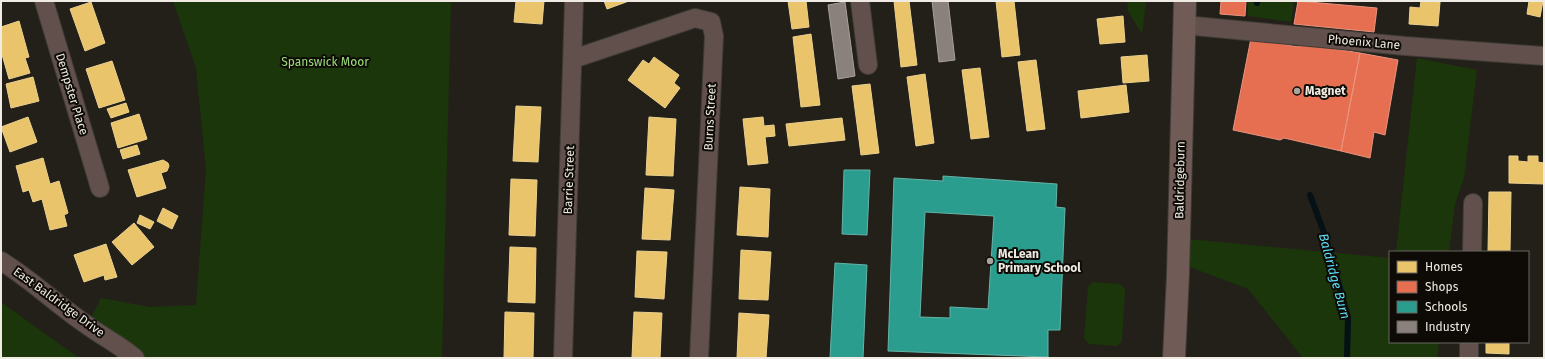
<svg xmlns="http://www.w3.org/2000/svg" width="1545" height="359" viewBox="0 0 1545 359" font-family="'Fira Sans',sans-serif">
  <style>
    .green { fill: #1b360a }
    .homes { fill: #e9c46a; stroke: #ebd08e }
    .shops { fill: #e76f51; stroke: #e9947d }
    .schools { fill: #2a9d8f; stroke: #65b4a8; fill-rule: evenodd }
    .industry { fill: #8a817c; stroke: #a8a19b }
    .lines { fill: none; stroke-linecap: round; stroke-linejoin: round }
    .stream { stroke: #051114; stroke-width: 6 }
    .street-casing { stroke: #3f3c37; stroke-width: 20 }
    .secondary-casing { stroke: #3f3c37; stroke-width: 24 }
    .street { stroke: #62504d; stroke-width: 18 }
    .secondary { stroke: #705b56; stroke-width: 22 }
    .poi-dot { fill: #a8a49d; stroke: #0e0b06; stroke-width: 1.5 }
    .labels { text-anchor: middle; stroke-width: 4; stroke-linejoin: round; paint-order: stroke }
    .street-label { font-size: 12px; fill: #efebe3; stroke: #0e0b06 }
    .park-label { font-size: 12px; fill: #9ade7a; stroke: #0e0b06 }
    .poi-label { font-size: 12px; font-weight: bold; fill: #efebe3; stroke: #0e0b06; text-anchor: start }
    .water-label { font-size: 13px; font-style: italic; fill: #5cdef9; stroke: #0e0b06 }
  </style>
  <rect width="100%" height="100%" fill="#23201a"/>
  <!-- green -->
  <path class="green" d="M173 1H451L442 358H135L87 326 101 298 150 307 196 305 206 170 196 68Z
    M1127 1H1146L1142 34 1128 11Z
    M1248 1H1294L1291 22 1248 16Z
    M1417 58 1477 70 1464 178 1455 204 1449 252H1396Z
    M1188 239 1390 258V342H1439L1437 358H1303L1248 289 1190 267Z
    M1093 282 1120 284 1125 289 1122 341 1117 346 1089 344 1084 338 1088 287Z
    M1 302 79 358H1Z"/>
  <!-- homes -->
  <path class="homes" d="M516 1H544L542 24 514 22Z
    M604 1H629L607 9Z
    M788 1H806L809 27 792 29Z
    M894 1H909L917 65 901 67Z
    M996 1H1014L1020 55 1002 57Z
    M1421 1 1440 2 1438 26 1409 24 1410 7 1420 8Z
    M1529 1H1543L1540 17 1527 14Z
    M91 2 105 43 85 51 70 9Z
    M1123 16 1125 42 1100 44 1097 19Z
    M19 21 29 57 25 58 30 73 9 79 1 51V27Z
    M811 34 820 105 801 107 793 37Z
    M1147 55 1149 81 1123 83 1121 57Z
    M654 57 679 75 674 83 680 88 665 108 628 80 643 60 649 64Z
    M1036 60 1045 129 1027 131 1018 62Z
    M112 61 125 100 99 108 86 69Z
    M980 68 989 137 971 139 962 70Z
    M925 74 934 143 916 146 907 77Z
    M33 77 39 101 11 108 6 84Z
    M870 84 879 153 861 155 852 86Z
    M1126 85 1129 112 1081 118 1078 91Z
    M126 103 129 112 111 118 107 109Z
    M516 106 541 107 538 162 513 161Z
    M139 114 147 139 118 148 111 123Z
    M28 117 37 142 10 152 1 127Z
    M649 117 676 119 673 176 646 175Z
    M763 117 764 126 774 125 775 136 765 137 768 163 748 165 743 119Z
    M842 118 845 140 789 146 786 124Z
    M137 145 140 154 123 159 120 150Z
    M1509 156H1518V161L1528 162V156H1538V162L1544 163V184L1509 183Z
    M43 158 50 184 59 181 68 213 64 215 67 226 50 230 42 199 33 202 29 190 23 192 16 166Z
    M163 160 168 163 169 166 167 171 161 173 166 188 137 197 128 170Z
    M511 179 537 180 535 236 509 235Z
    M740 187 770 189 768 237 737 235Z
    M645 188 674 190 670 240 642 239Z
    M1489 192H1511L1510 252H1488Z
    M163 208 178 216 172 229 157 221Z
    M140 215 154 222 150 229 137 223Z
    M134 223 154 247 132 265 112 242Z
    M106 244 117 277 105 280 104 275 84 282 74 255Z
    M510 247 536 248 535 303 508 302Z
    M741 250 771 252 768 300 739 299Z
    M637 251 667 252 664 299 635 297Z
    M505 312 534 313 533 358H504Z
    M634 312 662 313 660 358H632Z
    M739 313 769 315 766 358H737Z
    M1486 342H1509V354L1486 353Z"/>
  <!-- shops -->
  <path class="shops" d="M1221 1H1246L1245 16 1220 14Z
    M1298 1 1377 8 1374 32 1294 24Z
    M1251 38 1298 47 1300 43 1360 53 1341 151 1284 138 1280 140 1233 130Z
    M1360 53 1398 60 1385 135 1374 132 1370 158 1341 151Z"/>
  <!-- schools -->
  <path class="schools" d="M844 170H870L867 235 842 234Z
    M943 176 1057 184 1056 207 1065 208 1060 330H1048V357L888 351 894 178 943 181ZM925 212 994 216 988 309 950 307V318L920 317Z
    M835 263 867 265 863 358H830Z"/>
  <!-- industry -->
  <path class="industry" d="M932 1H948L955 60 939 62Z
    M845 2 855 76 838 79 828 5Z"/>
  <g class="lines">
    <!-- stream -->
    <path class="stream" d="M1257 3V1
      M1310 195 1326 238 1348 317 1347 358"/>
    <defs>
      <path id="street" d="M44 1 100 188
        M860 1 868 65
        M1184 25 1405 46 1544 56
        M573 59 695 18 711 22 714 36 699 358
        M1472 252 1473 203
        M1 261C32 280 57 305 87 325 103 337 120 345 135 358
        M563 358 574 1
        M1469 358V342"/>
      <path id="secondary" d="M1174 358 1178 274 1185 1"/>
    </defs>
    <!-- street casing -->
    <use href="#street" class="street-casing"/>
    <!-- secondary casing -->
    <use href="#secondary" class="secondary-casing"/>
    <!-- street -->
    <use href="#street" class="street"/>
    <!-- secondary -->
    <use href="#secondary" class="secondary"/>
  </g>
  <!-- markers -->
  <g class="poi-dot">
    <circle cx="1297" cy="91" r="4"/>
    <circle cx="990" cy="261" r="4"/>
  </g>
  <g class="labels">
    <!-- street labels -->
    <g class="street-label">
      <text transform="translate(1364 42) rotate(5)" y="4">Phoenix Lane</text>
      <text transform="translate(72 94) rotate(73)" y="4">Dempster Place</text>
      <text transform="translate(710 117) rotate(-87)" y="4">Burns Street</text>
      <text transform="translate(569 180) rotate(-88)" y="4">Barrie Street</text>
      <text transform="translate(1180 180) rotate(-89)" y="4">Baldridgeburn</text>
      <text transform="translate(59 302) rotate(36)" y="4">East Baldridge Drive</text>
    </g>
    <!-- park labels -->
    <g class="park-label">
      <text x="325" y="66">Spanswick Moor</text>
    </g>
    <!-- poi labels -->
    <g class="poi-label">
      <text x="1305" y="95">Magnet</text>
      <text x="998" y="258">McLean<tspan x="998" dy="14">Primary School</tspan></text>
    </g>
    <!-- water labels -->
    <g class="water-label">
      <text transform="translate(1335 276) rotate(75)" y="5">Baldridge Burn</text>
    </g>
  </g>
  <!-- border -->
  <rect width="1545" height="359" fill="none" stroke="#efebe3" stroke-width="4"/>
  <!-- legend -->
  <rect x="1389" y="251" width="140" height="92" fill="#0e0b06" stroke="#68655e"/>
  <rect x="1397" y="261" width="20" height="12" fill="#e9c46a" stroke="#68655e"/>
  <text x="1425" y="271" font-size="12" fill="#efebe3">Homes</text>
  <rect x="1397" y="281" width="20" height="12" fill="#e76f51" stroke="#68655e"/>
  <text x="1425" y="291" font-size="12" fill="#efebe3">Shops</text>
  <rect x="1397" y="301" width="20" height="12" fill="#2a9d8f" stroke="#68655e"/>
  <text x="1425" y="311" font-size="12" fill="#efebe3">Schools</text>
  <rect x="1397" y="321" width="20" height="12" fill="#8a817c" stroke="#68655e"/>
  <text x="1425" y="331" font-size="12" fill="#efebe3">Industry</text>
</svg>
